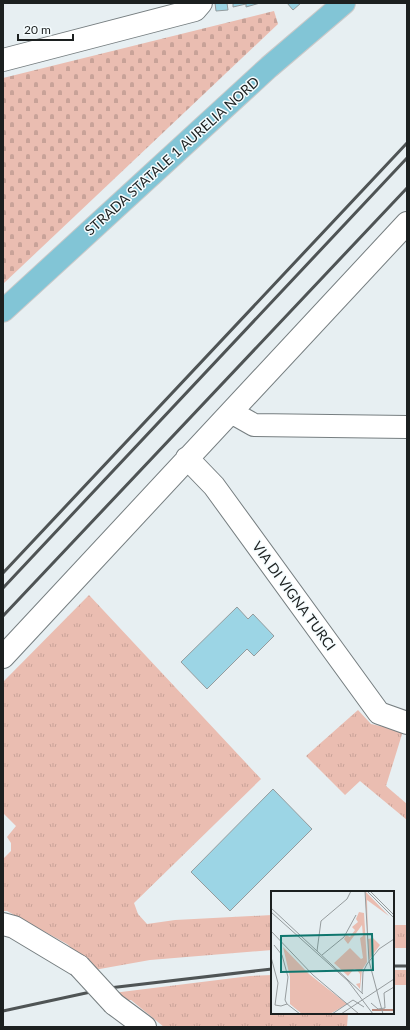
<svg xmlns="http://www.w3.org/2000/svg" width="410" height="1030" viewBox="0 0 410 1030" font-family="Lato,sans-serif">
  <style>
    .grass { fill: url(#grass-tufts) }
    .cemetery { fill: url(#cemetery-stones) }
    .building { fill: #9cd5e5; stroke: #949c9e }
    .lines { fill: none; stroke-linecap: round; stroke-linejoin: round }
    .minor-casing { stroke: #767e80; stroke-width: 24 }
    .major-casing { stroke: #c9c9c9; stroke-width: 24 }
    .minor { stroke: #fff; stroke-width: 22 }
    .major { stroke: #82c5d6; stroke-width: 22 }
    .rail { stroke: #4f5455; stroke-width: 3 }
    .minor-bridge-casing { stroke: #767e80; stroke-width: 24; stroke-linecap: butt }
    .minor-bridge { stroke: #fff; stroke-width: 22 }
    .labels { text-anchor: middle; stroke-width: 3; stroke-linejoin: round; paint-order: stroke }
    .street-label { font-size: 14px; fill: #1c2020; stroke: #f5fcfe }
    .inset-river { fill: none; stroke: #ba897d; stroke-width: 2 }
    .inset-road { fill: none; stroke: #969c9e; stroke-width: 1 }
    .view { fill: #0f766e; fill-opacity: 0.15; stroke: #0f766e; stroke-width: 2 }
    .inset-edge { fill: none; stroke: #1c2020; stroke-width: 2 }
  </style>
  <defs>
    <pattern id="grass-tufts" width="24" height="20" patternUnits="userSpaceOnUse"><rect width="24" height="20" fill="#eabdb1"/><path d="M3 7l-1-3M5 7V3M7 7l1-3M15 17l-1-3M17 17v-4M19 17l1-3" fill="none" stroke="#c8a298"/></pattern>
    <pattern id="cemetery-stones" width="16" height="16" patternUnits="userSpaceOnUse"><rect width="16" height="16" fill="#eabdb1"/><path d="M2 7V4a2 2 0 0 1 4 0v3zM10 15v-3a2 2 0 0 1 4 0v3z" fill="#c8a298"/></pattern>
  </defs>
  <rect width="100%" height="100%" fill="#e7eff2"/>
  <!-- grass -->
  <path class="grass" d="M89 595 261 779 134 903 138 914 147 924 175 920 272 915V950L150 960 94 970 67 944 7 911H3V859L11 851V843L7 837 16 826 3 813V682Z
    M358 710 371 724 403 731 386 786 407 804V820L360 781 345 795 306 756Z
    M393 925H407V948H393Z
    M393 970H407V985H393Z
    M272 975V1013H348L347 1027H164L131 1000 120 1001 113 993 250 976Z"/>
  <!-- cemetery -->
  <path class="cemetery" d="M274 11 278 24 3 284V78Z"/>
  <!-- building -->
  <path class="building" d="M215 3H227L228 10 216 11Z
    M233 3H246V4L233 7Z
    M246 3H260L246 7Z
    M287 3H301L293 10Z
    M237 607 248 619 253 614 274 636 254 656 247 649 207 689 181 662Z
    M273 789 312 829 230 911 191 872Z"/>
  <g class="lines">
    <defs>
      <path id="minor" d="M3 60 195 10 201 3
        M231 412 254 425 407 427
        M187 458 214 486 379 713 407 723
        M3 657 407 223
        M3 924 14 927 79 966
        M114 1004 145 1027"/>
      <path id="major" d="M3 311 269 67 344 3"/>
    </defs>
    <!-- minor casing -->
    <use href="#minor" class="minor-casing"/>
    <!-- major casing -->
    <use href="#major" class="major-casing"/>
    <!-- minor -->
    <use href="#minor" class="minor"/>
    <!-- major -->
    <use href="#major" class="major"/>
    <!-- rail -->
    <path class="rail" d="M3 573 407 143
      M3 588 407 158
      M3 616 407 188
      M393 966H407
      M3 1011 109 988 272 969"/>
    <defs>
      <path id="minor-bridge" d="M79 966 114 1004"/>
    </defs>
    <!-- minor-bridge casing -->
    <use href="#minor-bridge" class="minor-bridge-casing"/>
    <!-- minor-bridge -->
    <use href="#minor-bridge" class="minor-bridge"/>
  </g>
  <g class="labels">
    <!-- street labels -->
    <g class="street-label">
      <text transform="translate(172 156) rotate(-42)" y="5">STRADA STATALE 1 AURELIA NORD</text>
      <text transform="translate(294 596) rotate(54)" y="5">VIA DI VIGNA TURCI</text>
    </g>
  </g>
  <!-- overview -->
  <g transform="translate(271 891)">
    <rect width="123" height="123" fill="#e7eff2"/>
    <path d="M94 0 118 25 96 9 97 48 102 47 109 54 98 69ZM88 21 93 22 96 71 91 79 89 98 85 93 89 92V83L86 79 83 78 77 85 63 72 79 57 90 68 92 67 89 47 92 45 91 34 77 53 73 48 75 44 79 46 84 39 81 36 87 31 85 28Z" fill="#eabdb1"/>
    <path d="M12 56 38 83 76 113 59 123H31L19 113V86Z" fill="#eabdb1"/>
    <path class="inset-river" d="M101 119H123"/>
    <path class="inset-road" d="M94 0 98 70 112 123M96 0 123 27M99 0 123 24M0 17 92 103M0 21 77 90 102 123M0 40 42 84 88 123M46 60 50 30 76 8 80 0M51 64 73 46 85 24M0 66 7 92 4 114 10 115 16 113 14 109 17 86 11 64 3 54M91 102 92 81 96 73 108 58 123 48M100 112 107 118 114 117 113 102 123 96M16 113 29 123M61 123 82 109 93 116M70 123 123 88"/>
    <path class="view" d="M101 43 102 79 10 81V45Z"/>
    <rect width="123" height="123" class="inset-edge"/>
  </g>
  <!-- border -->
  <rect width="410" height="1030" fill="none" stroke="#1c2020" stroke-width="8"/>
  <!-- scale -->
  <path d="M18 34v6h55v-6" fill="none" stroke="#1c2020" stroke-width="2"/>
  <text x="24" y="34" font-size="12" fill="#1c2020" stroke="#f5fcfe" stroke-width="3" paint-order="stroke">20 m</text>
</svg>
